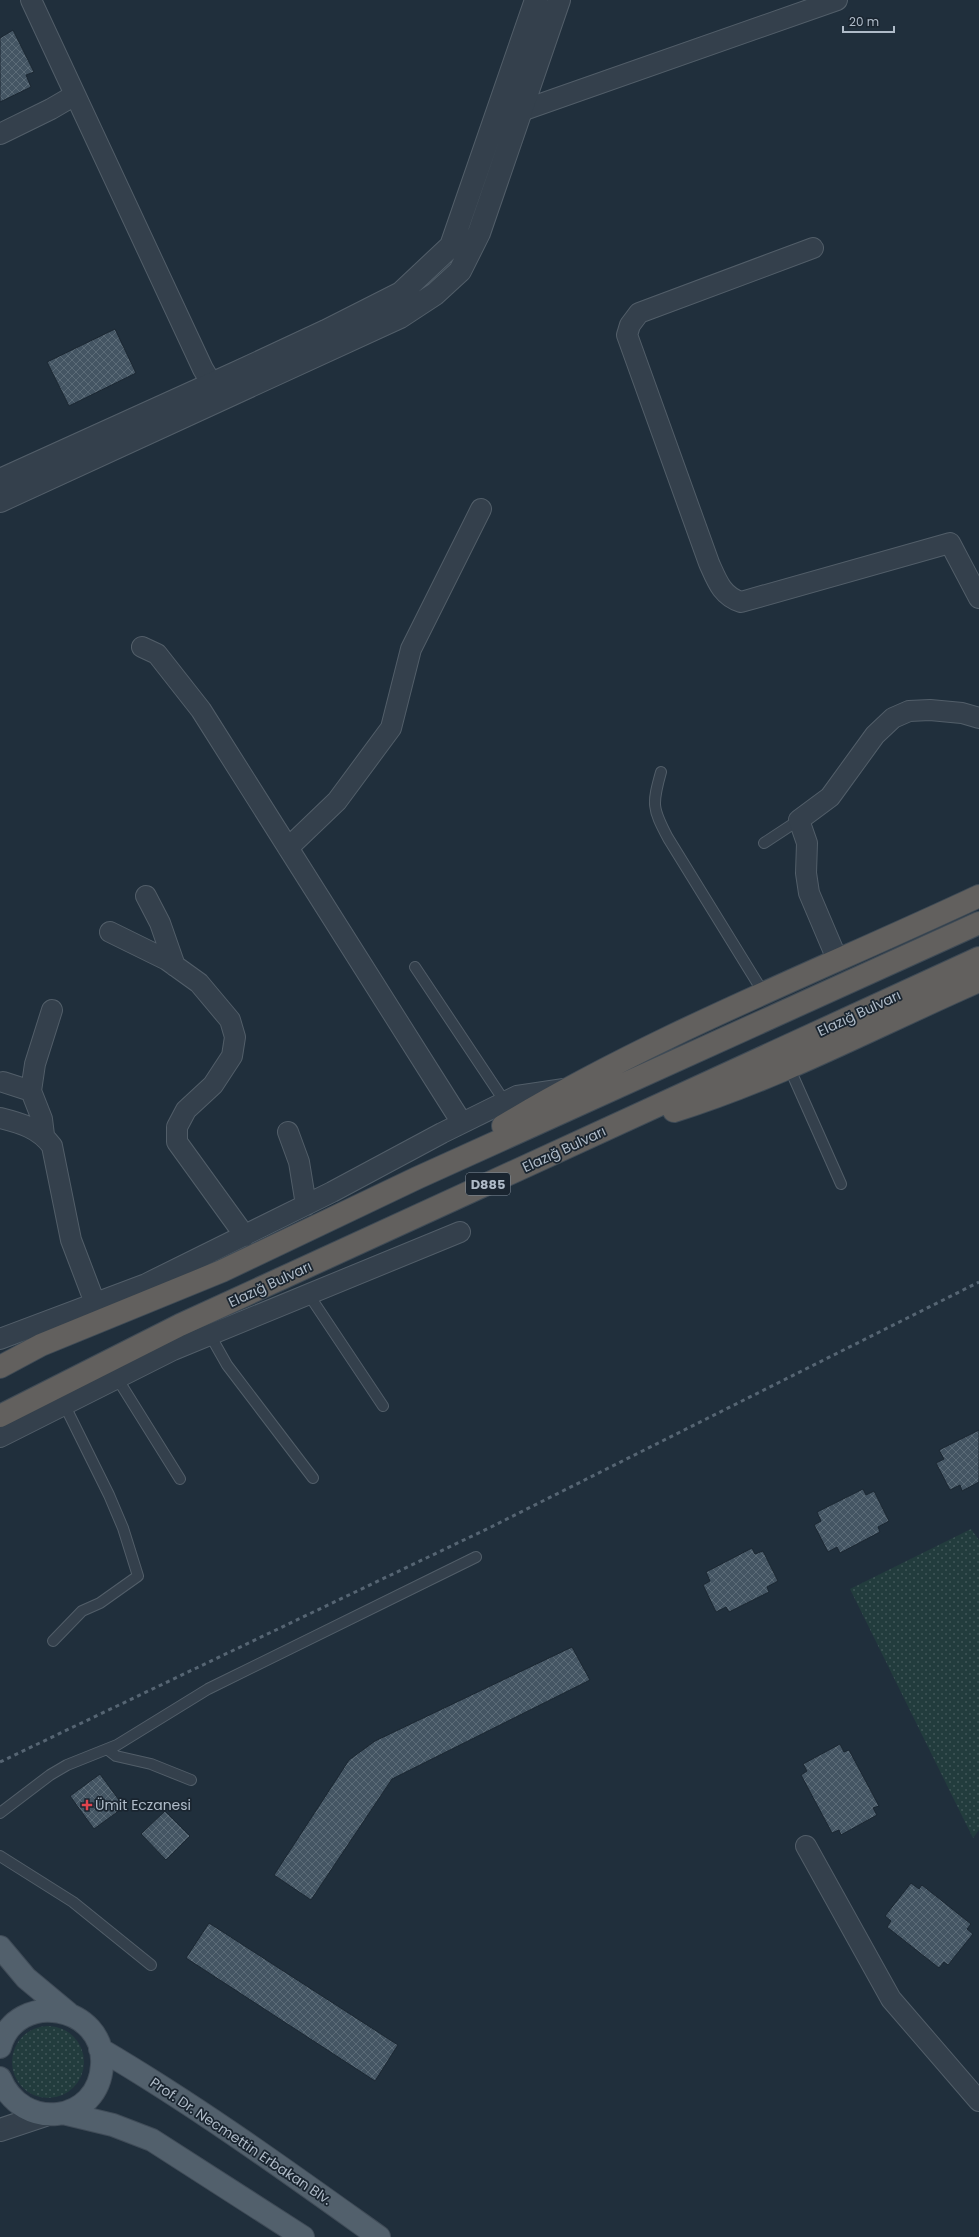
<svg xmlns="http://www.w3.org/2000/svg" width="979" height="2237" viewBox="0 0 979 2237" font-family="Poppins,sans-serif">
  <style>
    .grass { fill: url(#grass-dots) }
    .building { fill: url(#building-cross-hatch); stroke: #1b2732 }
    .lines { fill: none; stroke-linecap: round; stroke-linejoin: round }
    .service-casing { stroke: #525e69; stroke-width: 12 }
    .minor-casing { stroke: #525e69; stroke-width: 22 }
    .tertiary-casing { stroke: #525e69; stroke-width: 24 }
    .primary-casing { stroke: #404c58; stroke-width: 24 }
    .trunk-casing { stroke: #3f4b56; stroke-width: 24 }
    .service { stroke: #34404c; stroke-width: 10 }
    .minor { stroke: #34404c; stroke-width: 20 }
    .tertiary { stroke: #34404c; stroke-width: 22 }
    .primary { stroke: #52606c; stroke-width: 22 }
    .trunk { stroke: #62605e; stroke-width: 22 }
    .rail { stroke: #566573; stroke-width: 3; stroke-dasharray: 4 4; stroke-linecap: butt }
    .health-dot { fill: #e0444e; stroke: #1a2530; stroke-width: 1.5 }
    .labels { text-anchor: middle; stroke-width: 3.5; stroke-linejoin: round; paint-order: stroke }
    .shield { fill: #1a2530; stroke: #828e9a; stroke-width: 1 }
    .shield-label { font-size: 13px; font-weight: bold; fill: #afbbc8 }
    .street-label { font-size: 14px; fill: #afbbc8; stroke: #1a2530 }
    .poi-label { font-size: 14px; fill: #afbbc8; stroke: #1a2530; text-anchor: start }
  </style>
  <defs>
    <pattern id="grass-dots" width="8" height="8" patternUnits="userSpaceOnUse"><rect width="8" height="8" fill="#223c3d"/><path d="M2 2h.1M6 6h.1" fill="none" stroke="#405658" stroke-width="1.8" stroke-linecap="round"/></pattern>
    <pattern id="building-cross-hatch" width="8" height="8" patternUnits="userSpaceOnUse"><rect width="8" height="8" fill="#445563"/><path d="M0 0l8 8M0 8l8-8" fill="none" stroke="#5c6c78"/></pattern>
  </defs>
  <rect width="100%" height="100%" fill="#202f3c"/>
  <!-- grass -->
  <path class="grass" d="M971 1529 979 1540V1830L973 1838 850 1589Z
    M12 2062a36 36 0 1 1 72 0a36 36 0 1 1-72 0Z"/>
  <!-- building -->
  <path class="building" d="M13 30 34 72 26 75 31 87 0 102V38Z
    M115 329 136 373 69 406 47 362Z
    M979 1430V1482L962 1491 960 1485 950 1490 936 1463 944 1459 939 1450Z
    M863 1489 866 1495 874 1491 889 1521 878 1527 880 1532 840 1553 837 1547 828 1552 814 1525 821 1521 817 1512Z
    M752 1548 755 1554 763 1551 778 1581 767 1587 769 1592 729 1612 726 1607 716 1612 703 1585 710 1581 706 1572Z
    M572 1647 590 1680 392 1779 311 1900 274 1875 349 1760 375 1741Z
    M840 1744 844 1752 849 1750 879 1806 873 1808 877 1815 841 1835 839 1830 832 1833 801 1775 807 1771 803 1764Z
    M100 1774 124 1807 94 1829 70 1796Z
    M165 1811 190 1836 166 1860 141 1834Z
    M911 1883 919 1889 922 1885 971 1924 967 1929 973 1934 948 1965 944 1962 939 1968 887 1927 891 1921 885 1916Z
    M209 1923 398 2045 375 2081 186 1958Z"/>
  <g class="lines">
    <defs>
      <path id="service" d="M661 772C652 804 652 808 668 838L763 992
        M764 843 799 820
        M415 967 505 1102
        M789 1067 841 1184
        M309 1295 383 1406
        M210 1335 227 1365 313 1478
        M117 1378 180 1479
        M53 1641 82 1611 100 1603 138 1576 123 1528 109 1495 64 1404
        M107 1749 116 1756 151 1764 191 1780
        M0 1813 50 1775 67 1765 117 1745 208 1689 476 1557
        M0 1856 73 1902 151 1965"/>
      <path id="minor" d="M31 0 203 369 212 384
        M521 111 837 0
        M0 134 51 109 75 95
        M813 248 639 313 630 325 627 335 709 563C717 581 722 596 741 602L950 543 979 598
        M142 647 157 654 201 710 462 1123
        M288 848 337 801 391 728 411 649 481 509
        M146 896 160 923 175 966
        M110 932 167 960 199 983 230 1020 235 1037 232 1056 213 1085 186 1110 177 1127V1142L245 1236
        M837 959 809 893 806 873 807 843 799 820 830 797 875 735 893 718 909 711 930 710 962 713 979 718
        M3 1082 31 1091
        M0 1118C20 1123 39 1128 52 1146L71 1240 95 1303
        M288 1132 299 1162 306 1205
        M44 1135 42 1119 31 1091 35 1064 52 1010
        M0 1339 146 1284 332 1192 442 1133 517 1096 564 1089
        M0 1437 173 1350 460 1232
        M806 1846 891 1999 979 2101"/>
      <path id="tertiary" d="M0 480 238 372 326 331 401 293 451 246 536 0
        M0 501 400 317 435 294 460 271 479 233 559 0
        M0 2130 45 2115"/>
      <path id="primary" d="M0 1947 26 1978 68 2013
        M0 2047C16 1989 106 2005 102 2065 99 2123 22 2133 0 2078
        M100 2049C197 2106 288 2172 379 2237
        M63 2113 113 2125 152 2140 303 2237"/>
      <path id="trunk" d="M674 1111C780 1078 878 1025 979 981
        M503 1126C654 1035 819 971 979 896
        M0 1367 41 1345 222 1271 417 1178 979 923
        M0 1416 180 1325 979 958"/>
    </defs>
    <!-- service casing -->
    <use href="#service" class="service-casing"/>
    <!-- minor casing -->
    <use href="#minor" class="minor-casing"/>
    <!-- tertiary casing -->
    <use href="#tertiary" class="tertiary-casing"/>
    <!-- primary casing -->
    <use href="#primary" class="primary-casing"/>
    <!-- trunk casing -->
    <use href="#trunk" class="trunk-casing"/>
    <!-- service -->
    <use href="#service" class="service"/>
    <!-- minor -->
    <use href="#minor" class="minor"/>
    <!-- tertiary -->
    <use href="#tertiary" class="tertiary"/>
    <!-- primary -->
    <use href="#primary" class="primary"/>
    <!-- trunk -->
    <use href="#trunk" class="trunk"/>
    <!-- rail -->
    <path class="rail" d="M0 1762 491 1527 979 1282"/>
  </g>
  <!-- markers -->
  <path class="health-dot" d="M85 1799h4v4h4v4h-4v4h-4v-4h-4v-4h4z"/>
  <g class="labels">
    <!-- shield labels -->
    <rect class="shield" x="466" y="1173" width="44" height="22" rx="3"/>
    <g class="shield-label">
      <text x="488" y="1189">D885</text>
    </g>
    <!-- street labels -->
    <g class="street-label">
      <text transform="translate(859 1013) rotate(-25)" y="5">Elazığ Bulvarı</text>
      <text transform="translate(564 1149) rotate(-25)" y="5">Elazığ Bulvarı</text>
      <text transform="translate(270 1284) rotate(-25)" y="5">Elazığ Bulvarı</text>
      <text transform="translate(241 2141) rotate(34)" y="5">Prof. Dr. Necmettin Erbakan Blv.</text>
    </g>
    <!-- poi labels -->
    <g class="poi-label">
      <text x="95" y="1810">Ümit Eczanesi</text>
    </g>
  </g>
  <!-- scale -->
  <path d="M843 26v6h51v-6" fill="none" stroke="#afbbc8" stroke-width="2"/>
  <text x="849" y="26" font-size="12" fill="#afbbc8" stroke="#1a2530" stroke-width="3" paint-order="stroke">20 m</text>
</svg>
